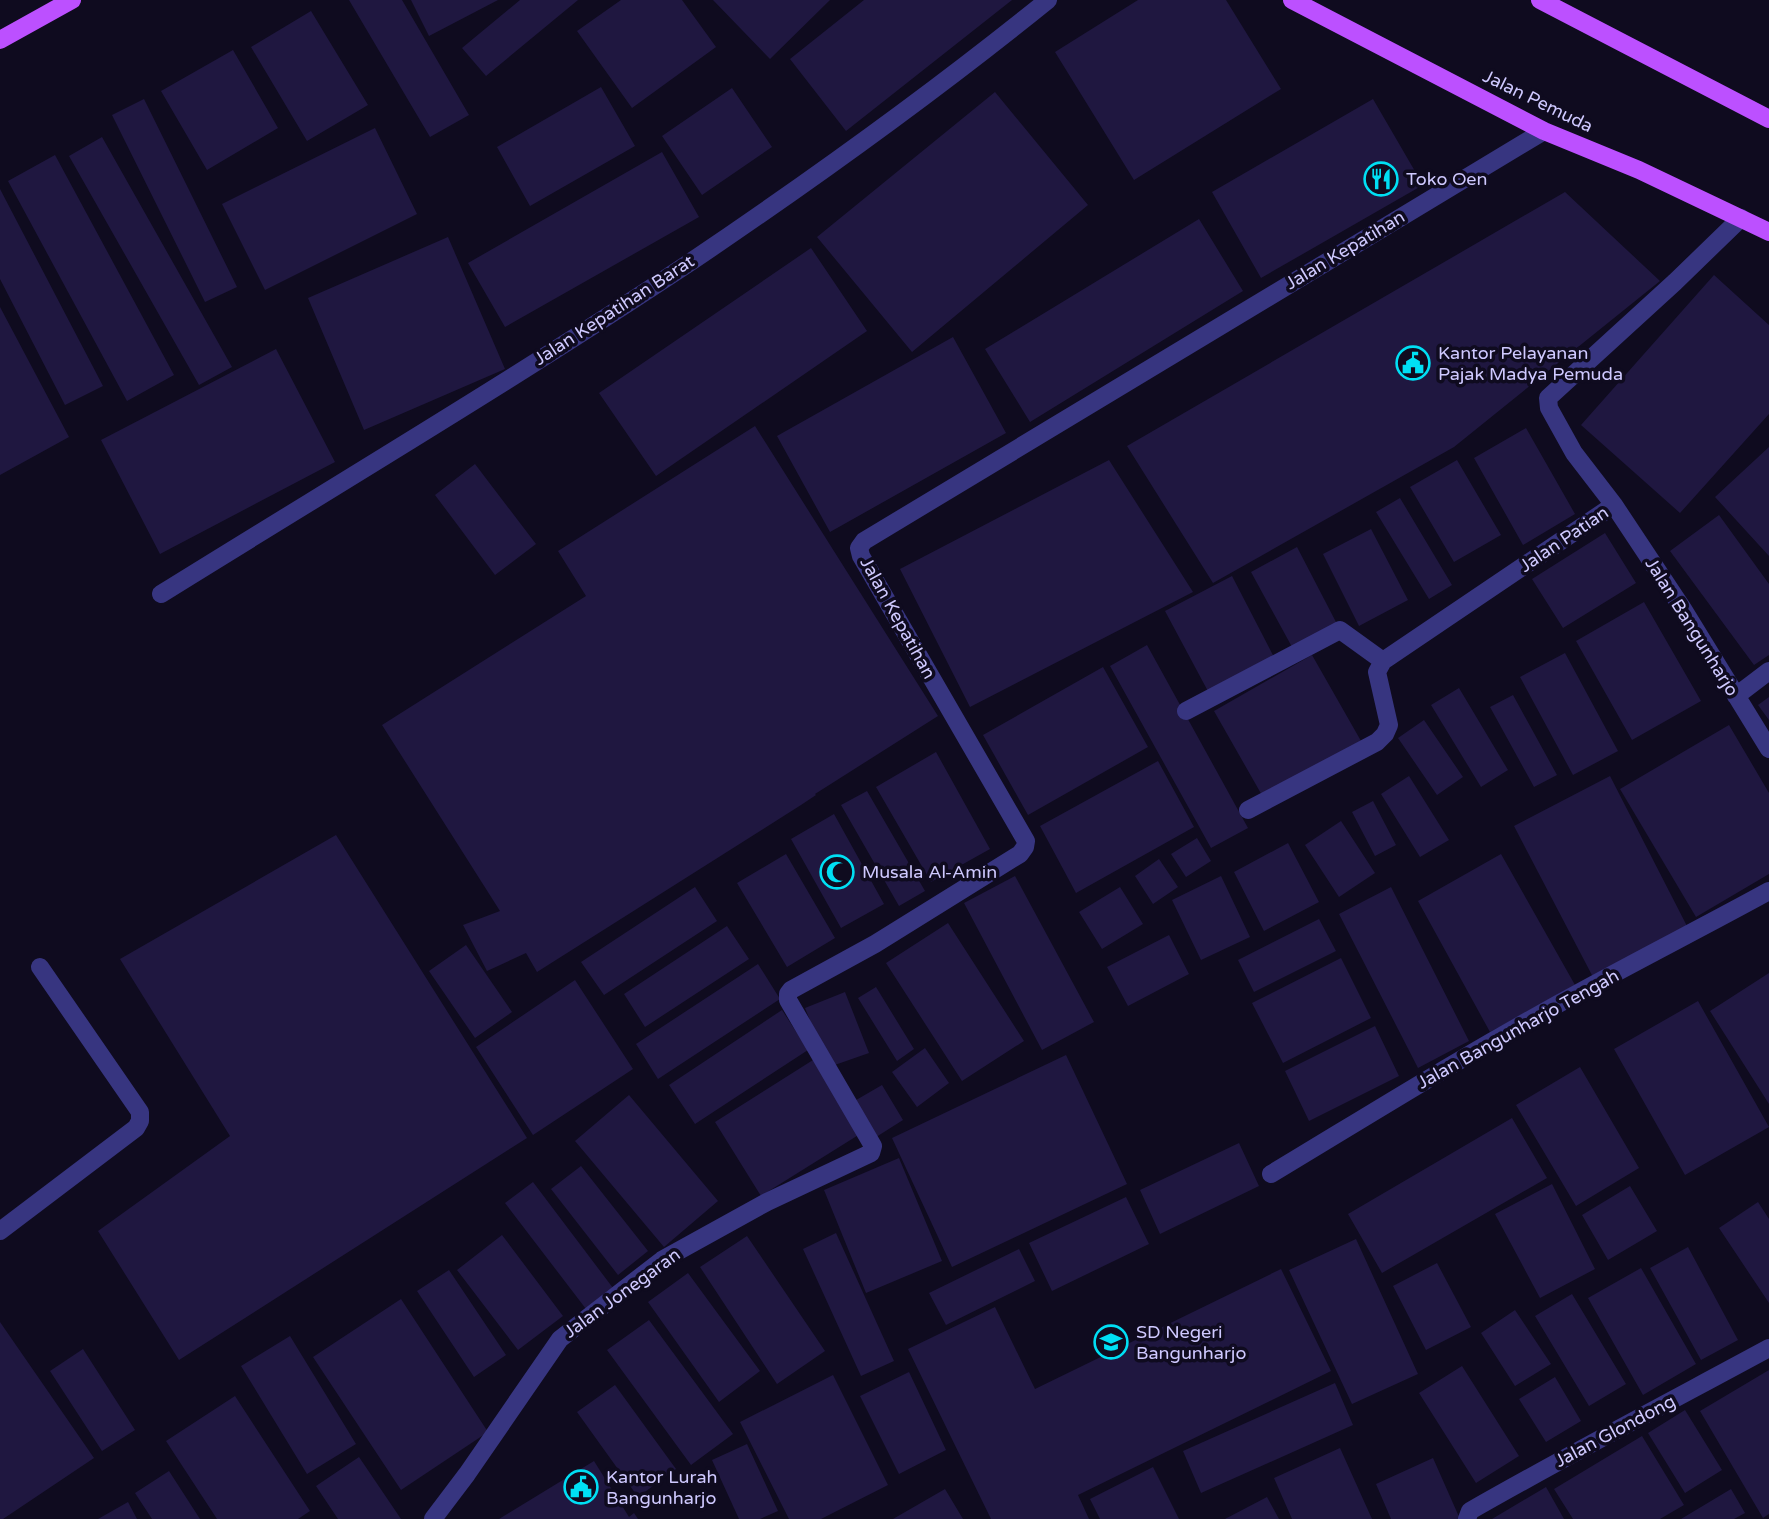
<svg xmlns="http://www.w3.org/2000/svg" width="1769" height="1519" viewBox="0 0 1769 1519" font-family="'Varela Round',sans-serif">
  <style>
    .building { fill: #1f1740 }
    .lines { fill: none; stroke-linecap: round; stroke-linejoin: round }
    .minor { stroke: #373580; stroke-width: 18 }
    .major { stroke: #bc50ff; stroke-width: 18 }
    .labels { text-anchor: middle; stroke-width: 7; stroke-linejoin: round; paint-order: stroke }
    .street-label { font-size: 18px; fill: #cfc9ff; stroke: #0f0b1f }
    .poi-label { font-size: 18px; fill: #cfc9ff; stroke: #0f0b1f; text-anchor: start }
  </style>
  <rect width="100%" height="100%" fill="#0f0b1f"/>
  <!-- building -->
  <path class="building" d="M349 0H402L469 115 430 137Z
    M411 0H498L429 36Z
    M520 0H578L486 76 462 48Z
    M621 0H682L716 47 632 108 577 31Z
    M713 0H830L770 59Z
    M864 0H1012L846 131 790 59Z
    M1138 0H1226L1281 89 1134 180 1055 52Z
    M311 11 368 105 307 141 251 47Z
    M233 50 278 128 207 170 161 91Z
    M601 87 635 146 530 206 497 147Z
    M732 88 772 147 702 195 662 136Z
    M995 92 1088 205 912 352 817 237Z
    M144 99 237 287 205 302 112 115Z
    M1373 99 1423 185 1261 278 1212 192Z
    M375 128 417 214 265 290 222 204Z
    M102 137 232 367 199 385 69 156Z
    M662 152 699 217 505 327 468 263Z
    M55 155 174 375 127 401 8 181Z
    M0 189 103 386 65 405 0 279Z
    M1565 192 1660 281 1454 447 1213 583 1127 446Z
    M1199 219 1243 291 1030 422 985 349Z
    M448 237 505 369 364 430 308 298Z
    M811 248 867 331 656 476 599 393Z
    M1714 275 1769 325V414L1680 513 1581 425Z
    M0 307 69 437 0 475Z
    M953 337 1006 433 830 532 777 436Z
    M276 349 335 462 160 554 101 440Z
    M755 426 938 716 815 794 816 795 801 805 537 972 526 953 487 971 463 925 500 911 382 725 586 596 558 551Z
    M1526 428 1575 514 1523 545 1474 458Z
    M1769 447V556L1715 497Z
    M1109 460 1193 592 970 707 900 569Z
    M1457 460 1501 535 1454 562 1410 487Z
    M475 464 536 544 495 575 435 495Z
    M1400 498 1452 585 1429 599 1376 512Z
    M1719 515 1769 584V655L1754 665 1670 551Z
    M1371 529 1408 600 1359 626 1323 554Z
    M1605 533 1636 583 1563 628 1532 579Z
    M1297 547 1337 624 1292 647 1251 572Z
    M1232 576 1276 661 1210 695 1165 611Z
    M1644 602 1701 701 1632 740 1576 641Z
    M1147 645 1248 828 1211 848 1110 666Z
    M1565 653 1618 751 1573 775 1520 677Z
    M1312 655 1361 741 1263 797 1214 711Z
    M1103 667 1148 747 1028 815 983 735Z
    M1459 688 1508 770 1481 787 1431 705Z
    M1513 695 1557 775 1534 787 1490 707Z
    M1769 697V720L1758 705Z
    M1424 720 1463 777 1437 795 1398 738Z
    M1729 725 1769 793V874L1696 917 1620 789Z
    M936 752 990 849 931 882 876 787Z
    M1158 761 1194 827 1076 893 1040 826Z
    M1409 776 1449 840 1420 857 1381 794Z
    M1610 776 1689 930 1594 979 1514 826Z
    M867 791 925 891 899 906 841 805Z
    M1373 801 1396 845 1375 856 1352 812Z
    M834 814 884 904 841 928 791 839Z
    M1341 821 1375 873 1339 897 1305 845Z
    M336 835 527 1138 179 1360 98 1231 230 1136 120 959Z
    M1197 838 1211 861 1186 877 1171 854Z
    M1288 843 1319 902 1264 931 1234 872Z
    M786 854 835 938 787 967 737 883Z
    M1501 854 1575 985 1490 1032 1418 901Z
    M1159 859 1178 887 1153 904 1135 876Z
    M1015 876 1094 1022 1042 1050 964 903Z
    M1221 876 1250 937 1201 960 1172 900Z
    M695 887 717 921 604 995 581 962Z
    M1120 887 1143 924 1102 949 1079 912Z
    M1391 887 1469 1041 1418 1068 1339 914Z
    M1319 919 1336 951 1254 992 1238 960Z
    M948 923 1024 1041 962 1081 886 963Z
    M727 926 749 959 645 1027 624 994Z
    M1169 935 1189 974 1128 1006 1107 967Z
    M466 945 512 1012 475 1038 429 971Z
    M1341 958 1371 1018 1283 1063 1252 1003Z
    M758 964 780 999 658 1079 636 1044Z
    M1769 973V1104L1710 1011Z
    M575 980 633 1069 533 1135 476 1047Z
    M876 987 914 1049 897 1061 858 998Z
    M845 992 869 1053 829 1067 805 1008Z
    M1698 1001 1769 1127 1685 1175 1614 1049Z
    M782 1010 808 1050 695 1124 669 1085Z
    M1375 1026 1399 1076 1309 1121 1285 1071Z
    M925 1048 949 1083 917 1107 892 1072Z
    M1066 1055 1127 1184 952 1267 892 1138Z
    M813 1060 860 1134 761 1196 715 1122Z
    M1580 1067 1639 1168 1576 1206 1516 1105Z
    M882 1085 903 1120 873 1139 851 1103Z
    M629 1095 718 1201 664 1247 575 1141Z
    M1512 1118 1547 1178 1382 1273 1348 1214Z
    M1239 1143 1259 1186 1160 1234 1140 1190Z
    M899 1158 942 1261 866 1293 824 1190Z
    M581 1166 648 1251 618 1275 551 1189Z
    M533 1182 613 1288 586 1309 505 1203Z
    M1552 1184 1595 1269 1540 1298 1495 1214Z
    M1630 1186 1657 1231 1608 1260 1582 1215Z
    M1126 1197 1149 1244 1052 1291 1029 1243Z
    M1758 1202 1769 1219V1303L1719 1228Z
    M836 1233 894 1361 861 1376 803 1249Z
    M502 1235 563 1316 518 1350 457 1270Z
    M747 1236 825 1351 777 1384 700 1267Z
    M1356 1239 1418 1374 1352 1404 1289 1270Z
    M1688 1247 1738 1340 1701 1360 1650 1268Z
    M1019 1249 1035 1281 946 1325 929 1293Z
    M1437 1263 1471 1327 1426 1350 1393 1286Z
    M1641 1268 1696 1364 1643 1395 1588 1298Z
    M1281 1269 1331 1371 1078 1495 1089 1519H991L908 1349 995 1307 1035 1389Z
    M449 1270 506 1355 474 1377 417 1291Z
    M688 1273 760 1371 719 1402 648 1302Z
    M1572 1294 1626 1384 1589 1406 1535 1316Z
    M401 1299 488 1432 401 1490 313 1357Z
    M1515 1310 1551 1364 1515 1386 1481 1333Z
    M649 1320 733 1434 691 1465 607 1350Z
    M0 1322 94 1458 3 1519H0Z
    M290 1336 356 1444 307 1474 241 1366Z
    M83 1349 135 1430 102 1451 50 1371Z
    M1462 1366 1519 1456 1476 1483 1419 1393Z
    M1769 1370V1514L1763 1518 1700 1411Z
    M909 1372 946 1450 899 1474 860 1396Z
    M833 1375 888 1485 821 1519H789L740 1422Z
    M1555 1377 1581 1421 1546 1442 1519 1399Z
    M1335 1383 1353 1425 1201 1493 1183 1451Z
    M615 1385 676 1469 638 1497 577 1412Z
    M235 1396 310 1511 298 1519H217L166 1441Z
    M1685 1410 1722 1470 1685 1493 1648 1433Z
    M1642 1436 1684 1505 1660 1519H1573L1554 1489Z
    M747 1444 778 1511 760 1519H739L712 1460Z
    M1340 1448 1372 1519H1292L1274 1478Z
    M359 1457 401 1519H338L316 1486Z
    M1433 1458 1460 1519H1391L1376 1484Z
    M594 1461 629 1517 634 1513 638 1519H499Z
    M1153 1467 1179 1519H1100L1090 1499Z
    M169 1471 200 1519H152L135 1493Z
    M1546 1487 1564 1519H1492Z
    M945 1489 963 1519H893Z
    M1731 1489 1745 1513 1734 1519H1681Z
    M1267 1497 1279 1519H1225Z
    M128 1502 137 1519H98Z"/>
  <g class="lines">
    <!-- minor -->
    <path class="minor" d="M1741 218 1675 282 1548 398 1549 408 1574 453 1614 505 1683 609 1769 749
      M161 594C338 484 516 378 689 263 812 180 933 93 1048 0
      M1736 696 1769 671
      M1186 711 1340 630 1383 661
      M1248 810 1377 742 1385 734 1389 725 1377 672 1383 661 1614 505
      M1271 1174C1374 1112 1476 1048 1582 991 1644 957 1707 925 1769 891
      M0 1231 136 1128 140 1121V1112L40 967
      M433 1519 467 1474 560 1339 662 1260 767 1202 871 1153 873 1146 788 1000V994L791 990 875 944 1020 854 1025 847 1026 841 861 556 859 548 864 541 1544 131
      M1467 1519 1470 1511C1568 1455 1669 1402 1769 1348"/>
    <!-- major -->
    <path class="major" d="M1292 0 1544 131 1639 170 1769 232
      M1540 0 1769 119
      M0 40 72 0"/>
  </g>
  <!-- icons -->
  <defs>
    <symbol id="restaurant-ring" viewBox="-11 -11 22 22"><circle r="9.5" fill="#0f0b1f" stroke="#00dff4" stroke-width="1.5"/><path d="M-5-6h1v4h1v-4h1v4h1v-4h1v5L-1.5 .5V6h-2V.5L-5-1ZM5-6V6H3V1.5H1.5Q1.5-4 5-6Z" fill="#00dff4"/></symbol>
    <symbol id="civic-ring" viewBox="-11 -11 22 22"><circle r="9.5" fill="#0f0b1f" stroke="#00dff4" stroke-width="1.5"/><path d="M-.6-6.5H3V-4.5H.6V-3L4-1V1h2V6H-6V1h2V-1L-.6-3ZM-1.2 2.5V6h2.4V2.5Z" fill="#00dff4"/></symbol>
    <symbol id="mosque-ring" viewBox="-11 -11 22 22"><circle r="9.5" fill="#0f0b1f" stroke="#00dff4" stroke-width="1.5"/><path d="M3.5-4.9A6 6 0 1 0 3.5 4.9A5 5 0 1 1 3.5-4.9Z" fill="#00dff4"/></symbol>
    <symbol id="school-ring" viewBox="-11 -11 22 22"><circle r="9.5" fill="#0f0b1f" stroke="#00dff4" stroke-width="1.5"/><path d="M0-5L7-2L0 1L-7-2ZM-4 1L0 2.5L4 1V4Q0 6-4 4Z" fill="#00dff4"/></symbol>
  </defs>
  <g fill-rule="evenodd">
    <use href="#restaurant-ring" x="1362" y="160" width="38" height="38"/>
    <use href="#civic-ring" x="1394" y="344" width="38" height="38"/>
    <use href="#mosque-ring" x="818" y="853" width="38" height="38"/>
    <use href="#school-ring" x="1092" y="1323" width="38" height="38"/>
    <use href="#civic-ring" x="562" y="1468" width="38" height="38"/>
  </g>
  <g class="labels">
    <!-- street labels -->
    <g class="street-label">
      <text transform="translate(1538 101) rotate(26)" y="6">Jalan Pemuda</text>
      <text transform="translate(1345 250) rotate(-31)" y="6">Jalan Kepatihan</text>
      <text transform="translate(614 310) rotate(-33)" y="6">Jalan Kepatihan Barat</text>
      <text transform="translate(1564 539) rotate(-34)" y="6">Jalan Patian</text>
      <text transform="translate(898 618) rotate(61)" y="6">Jalan Kepatihan</text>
      <text transform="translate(1692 627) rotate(58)" y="6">Jalan Bangunharjo</text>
      <text transform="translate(1518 1029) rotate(-29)" y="6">Jalan Bangunharjo Tengah</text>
      <text transform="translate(622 1293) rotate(-36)" y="6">Jalan Jonegaran</text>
      <text transform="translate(1615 1431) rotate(-28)" y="6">Jalan Glondong</text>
    </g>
    <!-- poi labels -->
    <g class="poi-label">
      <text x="1406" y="185">Toko Oen</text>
      <text x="1438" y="359">Kantor Pelayanan<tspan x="1438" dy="21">Pajak Madya Pemuda</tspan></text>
      <text x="862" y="878">Musala Al-Amin</text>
      <text x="1136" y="1338">SD Negeri<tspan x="1136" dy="21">Bangunharjo</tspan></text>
      <text x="606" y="1483">Kantor Lurah<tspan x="606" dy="21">Bangunharjo</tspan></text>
    </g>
  </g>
</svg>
